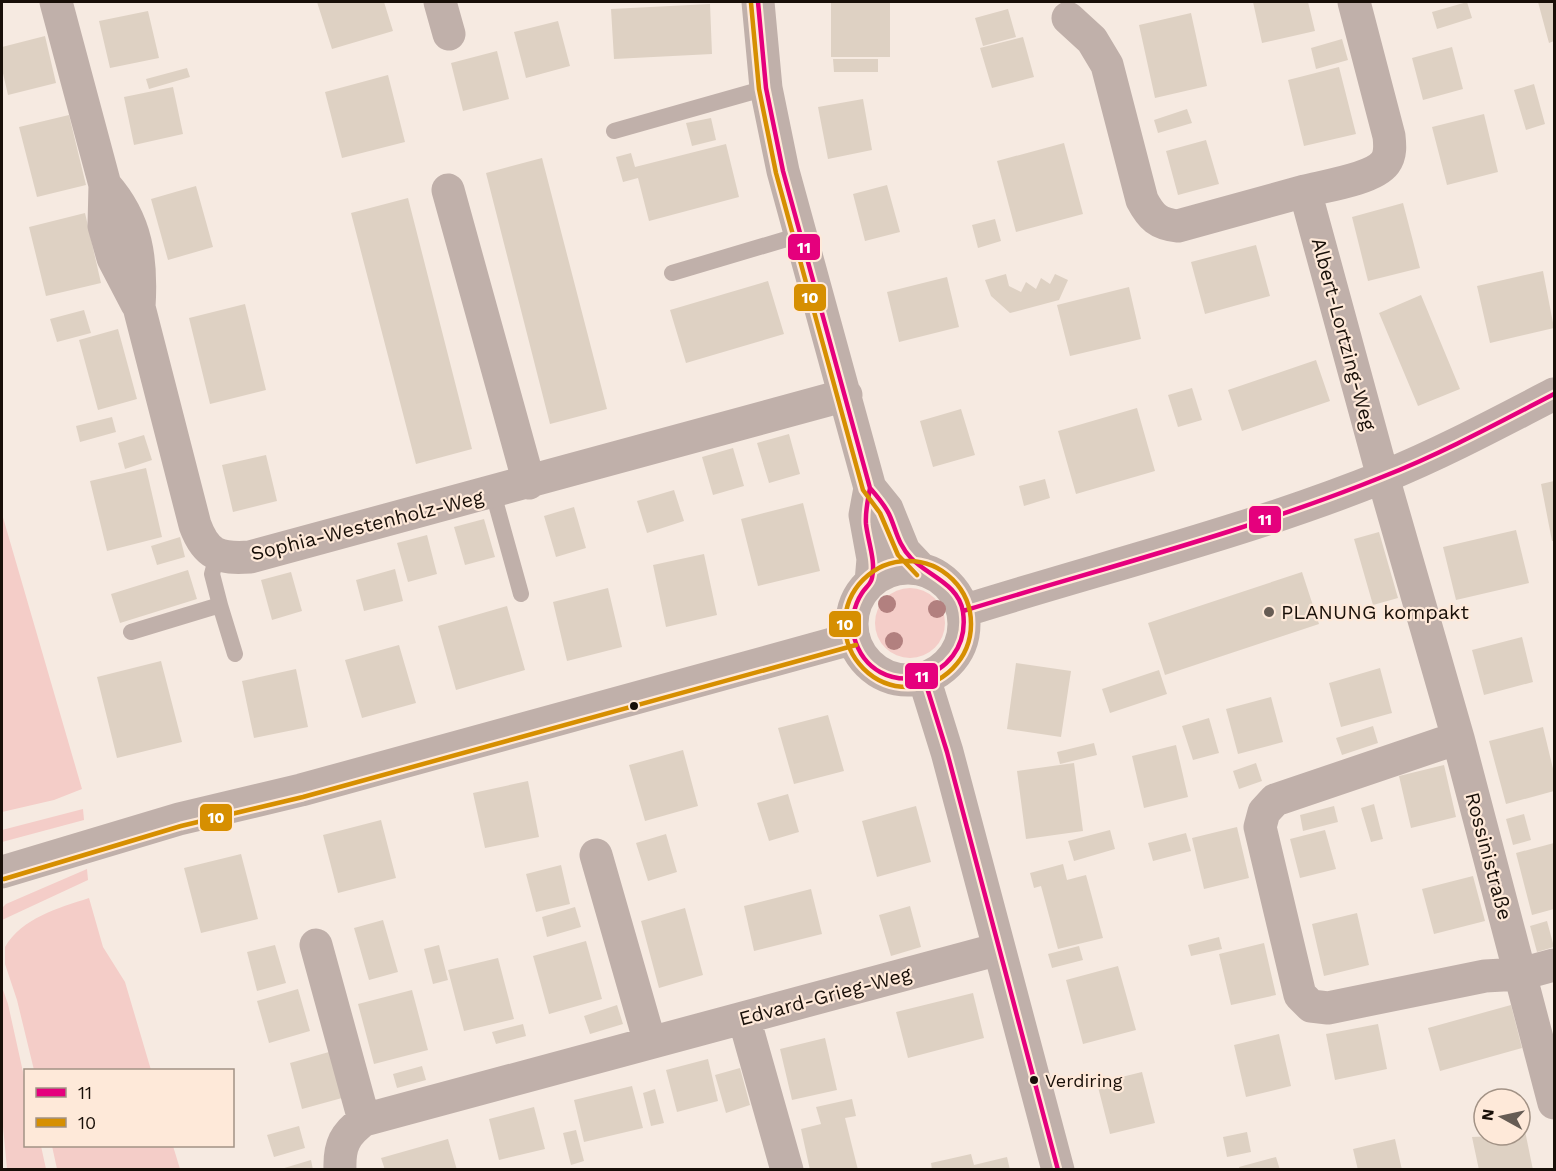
<svg xmlns="http://www.w3.org/2000/svg" width="1556" height="1171" viewBox="0 0 1556 1171" font-family="'Work Sans',sans-serif">
  <style>
    .green { fill: #f4cdc8 }
    .building { fill: #ded1c3 }
    .lines { fill: none; stroke-linecap: round; stroke-linejoin: round }
    .lane { stroke: #c0b0aa; stroke-width: 16 }
    .street { stroke: #c0b0aa; stroke-width: 33 }
    .bus-1-casing { stroke: #fee9d9; stroke-width: 9 }
    .bus-2-casing { stroke: #fee9d9; stroke-width: 9 }
    .bus-1 { stroke: #e5007d; stroke-width: 4.5 }
    .bus-2 { stroke: #d68f01; stroke-width: 4.5 }
    .tree { fill: #b2807f }
    .poi-dot { fill: #665c54; stroke: #fee9d9; stroke-width: 2 }
    .bus-dot { fill: #180f08; stroke: #fee9d9; stroke-width: 2 }
    .labels { text-anchor: middle; stroke-width: 4.5; stroke-linejoin: round; paint-order: stroke }
    .bus-label { font-size: 18px; fill: #180f08; stroke: #fee9d9; text-anchor: start }
    .street-label { font-size: 20px; fill: #180f08; stroke: #fee9d9 }
    .poi-label { font-size: 20px; fill: #180f08; stroke: #fee9d9; text-anchor: start }
    .line-badge { stroke: #fee9d9; stroke-width: 2 }
    .badge-label { font-size: 16px; text-anchor: middle; font-weight: bold; fill: #fff }
  </style>
  <rect width="100%" height="100%" fill="#f6eae1"/>
  <!-- green -->
  <path class="green" d="M2 514 82 789 54 800 2 812Z
    M875 623a35 35 0 1 1 70 0a35 35 0 1 1-70 0Z
    M83 809 84 820 2 842V830Z
    M87 869 88 880 2 920V908L6 904Z
    M89 898 103 947 125 982 151 1070H34L17 1000 5 964V947C22 918 58 908 89 898Z
    M2 987 8 1004 25 1081 26 1146H41L46 1169H7L2 1116Z
    M52 1146H173L180 1169H57Z"/>
  <!-- building -->
  <path class="building" d="M317 2H384L393 31 332 49Z
    M831 2H890V57H831Z
    M1253 2H1308L1315 31 1262 43Z
    M1467 2 1472 18 1437 29 1432 12Z
    M1538 2H1554V41L1549 43Z
    M710 4 712 54 614 59 611 9Z
    M1008 9 1016 37 983 46 975 18Z
    M148 11 159 58 110 68 99 21Z
    M1191 13 1207 86 1155 98 1139 25Z
    M558 21 570 66 526 78 514 32Z
    M45 36 56 83 8 95 2 69V47Z
    M1023 37 1034 77 992 88 980 48Z
    M1342 39 1348 60 1316 69 1311 48Z
    M1452 47 1463 89 1423 100 1412 58Z
    M497 51 509 99 463 111 451 63Z
    M833 59H878V72H834Z
    M1339 67 1356 134 1304 146 1288 80Z
    M187 68 190 77 149 89 146 79Z
    M388 75 405 142 342 158 325 92Z
    M1534 84 1545 124 1526 130 1514 90Z
    M173 87 183 134 134 145 124 97Z
    M863 99 872 150 828 159 818 107Z
    M1187 109 1192 123 1158 133 1154 120Z
    M1484 114 1498 172 1447 185 1432 127Z
    M69 115 86 185 37 197 19 127Z
    M711 118 716 140 692 146 686 123Z
    M1206 140 1219 184 1178 195 1166 151Z
    M1064 143 1083 214 1016 232 997 161Z
    M726 144 739 197 649 221 638 178 623 182 616 157 631 153 635 167Z
    M542 158 607 409 550 424 486 173Z
    M887 185 900 232 865 241 853 194Z
    M196 186 213 247 168 260 151 199Z
    M408 198 472 449 416 464 351 213Z
    M1403 203 1420 268 1368 281 1352 217Z
    M85 213 101 283 46 296 29 227Z
    M995 219 1001 241 978 248 972 225Z
    M1256 245 1270 296 1205 314 1191 262Z
    M1543 271 1554 328 1490 343 1477 286Z
    M1006 274 1009 286 1021 292 1026 282 1036 289 1041 278 1050 284 1055 274 1068 280 1059 300 1010 313 991 296 985 280Z
    M947 277 959 327 899 342 887 292Z
    M768 281 784 334 686 363 670 310Z
    M1129 287 1141 339 1070 356 1057 305Z
    M1421 295 1460 389 1418 406 1379 313Z
    M245 304 266 390 210 404 189 318Z
    M84 310 91 333 57 342 50 319Z
    M118 329 137 399 98 410 79 340Z
    M1316 360 1330 401 1242 431 1228 390Z
    M1192 388 1202 420 1178 427 1168 395Z
    M1137 408 1155 471 1076 494 1058 431Z
    M961 409 975 455 933 467 920 421Z
    M112 417 116 432 80 442 76 426Z
    M789 434 800 474 769 483 757 443Z
    M144 435 152 460 125 469 118 443Z
    M733 448 744 486 713 495 702 457Z
    M266 455 277 501 233 512 222 465Z
    M146 468 162 537 107 551 90 481Z
    M1045 479 1050 498 1024 506 1019 486Z
    M1554 481V541H1552L1541 484Z
    M674 490 684 521 647 533 637 501Z
    M803 503 820 571 758 586 741 519Z
    M574 507 586 548 556 557 544 516Z
    M484 519 495 557 465 565 454 527Z
    M1516 530 1529 583 1456 600 1443 547Z
    M1379 532 1398 598 1373 605 1354 539Z
    M427 535 437 574 408 582 397 543Z
    M180 537 185 557 157 565 151 546Z
    M704 554 717 615 666 627 653 565Z
    M395 569 403 601 364 611 356 580Z
    M188 570 197 599 120 623 111 594Z
    M291 572 302 611 272 620 261 580Z
    M1302 572 1319 624 1165 675 1148 623Z
    M608 588 622 647 567 661 553 602Z
    M507 606 525 670 456 690 438 626Z
    M1522 637 1533 682 1484 695 1472 650Z
    M399 645 416 703 362 718 345 660Z
    M161 661 182 742 117 758 97 677Z
    M1016 663 1071 671 1061 737 1007 729Z
    M1380 668 1392 713 1341 727 1329 683Z
    M296 669 308 727 254 738 242 681Z
    M1159 670 1167 694 1110 713 1102 689Z
    M1271 697 1283 742 1238 754 1226 709Z
    M828 715 844 771 794 784 778 728Z
    M1209 718 1219 753 1193 760 1182 726Z
    M1373 726 1378 743 1342 755 1336 738Z
    M1543 727 1554 773V791L1506 804 1489 741Z
    M1094 743 1097 755 1060 764 1057 752Z
    M1176 745 1188 797 1144 808 1132 756Z
    M683 750 698 806 645 821 629 765Z
    M1074 763 1083 831 1026 839 1017 771Z
    M1256 763 1262 781 1239 789 1233 771Z
    M1444 765 1456 817 1411 828 1399 776Z
    M528 781 539 837 485 848 473 793Z
    M788 794 799 832 769 841 757 803Z
    M1374 804 1383 839 1371 842 1361 808Z
    M916 806 931 862 877 877 862 821Z
    M1334 806 1338 822 1303 831 1300 815Z
    M1524 814 1531 840 1513 845 1506 819Z
    M381 820 396 878 338 893 323 835Z
    M1237 827 1249 878 1204 889 1192 838Z
    M1110 830 1115 849 1074 861 1068 841Z
    M1325 830 1336 869 1300 878 1290 839Z
    M1186 833 1191 851 1153 861 1148 843Z
    M666 834 677 872 648 881 636 843Z
    M1554 843V909L1532 915 1516 853Z
    M241 854 258 919 201 933 184 868Z
    M1063 864 1067 880 1086 875 1103 938 1058 949 1041 886 1034 888 1030 873Z
    M561 865 570 904 536 912 526 874Z
    M1473 876 1485 921 1434 934 1422 889Z
    M811 889 822 934 754 951 744 906Z
    M910 906 921 947 891 956 879 915Z
    M575 907 581 927 547 937 542 917Z
    M685 908 703 975 659 988 641 921Z
    M1357 913 1369 965 1324 976 1312 924Z
    M383 920 398 972 369 980 354 928Z
    M1547 921 1554 947 1537 952 1530 926Z
    M1219 937 1222 949 1191 956 1188 945Z
    M586 941 602 999 549 1014 533 956Z
    M1264 943 1276 995 1231 1005 1219 954Z
    M275 945 286 983 257 991 247 952Z
    M439 945 448 980 433 984 424 949Z
    M1079 946 1083 960 1052 968 1048 954Z
    M498 958 514 1019 464 1031 448 970Z
    M1118 966 1136 1030 1083 1044 1066 980Z
    M298 989 310 1031 269 1043 257 1001Z
    M412 990 428 1050 374 1064 358 1004Z
    M973 993 984 1038 908 1058 896 1012Z
    M617 1005 623 1024 590 1034 584 1016Z
    M1511 1005 1522 1048 1440 1071 1428 1028Z
    M523 1024 526 1036 496 1044 492 1032Z
    M1378 1024 1387 1069 1335 1080 1326 1034Z
    M1279 1034 1291 1086 1246 1097 1234 1045Z
    M825 1038 837 1090 792 1100 780 1049Z
    M329 1052 342 1098 302 1109 290 1063Z
    M708 1059 718 1101 677 1112 666 1070Z
    M422 1066 426 1080 397 1088 393 1074Z
    M740 1068 750 1105 726 1113 715 1075Z
    M1142 1072 1155 1123 1110 1134 1097 1083Z
    M632 1086 643 1128 584 1142 574 1100Z
    M655 1089 664 1123 651 1126 643 1093Z
    M852 1099 856 1116 845 1118 858 1170H810L801 1129 821 1124 816 1107Z
    M534 1107 545 1149 499 1160 489 1119Z
    M299 1126 305 1148 274 1157 267 1135Z
    M1524 1126 1533 1170H1479L1472 1137 1520 1135V1127Z
    M576 1130 584 1161 571 1165 563 1133Z
    M1247 1132 1251 1152 1227 1157 1223 1137Z
    M448 1139 457 1170H385L381 1158Z
    M1395 1139 1402 1170H1358L1353 1149Z
    M971 1154 974 1165 1007 1157 1010 1170H932L931 1163Z
    M1276 1157 1280 1170H1240L1239 1167Z
    M311 1160 313 1170H281V1169Z"/>
  <g class="lines">
    <!-- lane -->
    <path class="lane" d="M614 131 766 88
      M672 273 800 235
      M493 493 521 594
      M220 605 235 654
      M131 632 220 605 212 574 217 555"/>
    <!-- street -->
    <path class="street" d="M56 2 105 185 104 226 113 258 137 304
      M440 2 449 34
      M758 2 766 88 783 171 870 488 887 509 904 551 922 570
      M1354 2 1389 136C1390 145 1391 155 1385 163 1373 179 1325 186 1305 191L1383 477 1458 738 1275 800 1264 812 1260 827 1300 995 1311 1006 1328 1008 1485 976 1521 974 1554 965
      M1068 18 1092 40 1107 65 1142 200C1151 217 1158 224 1178 226L1305 191
      M105 185C137 221 142 260 139 307L195 525C206 555 219 559 250 557L846 395
      M448 190 529 483
      M870 488 865 515 873 559 871 582
      M852 624a56 56 0 1 1 112 0a56 56 0 1 1-112 0Z
      M963 611C1103 567 1246 532 1383 477 1442 453 1498 423 1554 394
      M924 678 947 752 1058 1170
      M1458 738 1554 1103
      M596 855 650 1043
      M2 872 179 819 301 790 854 638
      M316 945 364 1120
      M744 1018 787 1170
      M340 1170C339 1145 345 1134 364 1120L999 949"/>
    <defs>
      <path id="bus-1" d="M758 2 766 88 783 171 870 488
        M870 488C877 496 884 504 889 514 896 529 898 545 911 558 928 576 959 584 963 612 973 683 873 706 854 637 850 623 854 605 862 593 865 588 871 584 872 578 876 561 868 542 866 524 865 511 868 500 870 488Z
        M963 611C1103 568 1246 532 1382 477 1441 454 1498 423 1554 394
        M924 678 947 752 1058 1170"/>
      <path id="bus-2" d="M751 3 759 89 776 173 863 490 880 513 898 555 917 575
        M845 624a63 63 0 1 1 126 0a63 63 0 1 1-126 0Z
        M4 879 181 826 303 797 856 645"/>
    </defs>
    <!-- bus-1 casing -->
    <use href="#bus-1" class="bus-1-casing"/>
    <!-- bus-2 casing -->
    <use href="#bus-2" class="bus-2-casing"/>
    <!-- bus-1 -->
    <use href="#bus-1" class="bus-1"/>
    <!-- bus-2 -->
    <use href="#bus-2" class="bus-2"/>
  </g>
  <!-- trees -->
  <g class="tree">
    <circle cx="887" cy="604" r="9"/>
    <circle cx="937" cy="609" r="9"/>
    <circle cx="894" cy="641" r="9"/>
  </g>
  <!-- markers -->
  <circle class="poi-dot" cx="1269" cy="612" r="6"/>
  <g class="bus-dot">
    <circle cx="634" cy="706" r="5"/>
    <circle cx="1034" cy="1080" r="5"/>
  </g>
  <g class="labels">
    <!-- bus labels -->
    <g class="bus-label">
      <text x="1045" y="1087">Verdiring</text>
    </g>
    <!-- street labels -->
    <g class="street-label">
      <text transform="translate(1344 334) rotate(75)" y="7">Albert-Lortzing-Weg</text>
      <text transform="translate(367 525) rotate(-14)" y="7">Sophia-Westenholz-Weg</text>
      <text transform="translate(1489 856) rotate(75)" y="7">Rossinistraße</text>
      <text transform="translate(825 996) rotate(-15)" y="7">Edvard-Grieg-Weg</text>
    </g>
    <!-- poi labels -->
    <g class="poi-label">
      <text x="1281" y="619">PLANUNG kompakt</text>
    </g>
  </g>
  <g class="line-badge">
    <rect x="787" y="233" width="34" height="28" rx="6" fill="#e5007d"/>
    <rect x="793" y="283" width="34" height="29" rx="6" fill="#d68f01"/>
    <rect x="1248" y="505" width="34" height="29" rx="6" fill="#e5007d"/>
    <rect x="828" y="610" width="34" height="28" rx="6" fill="#d68f01"/>
    <rect x="904" y="662" width="35" height="28" rx="6" fill="#e5007d"/>
    <rect x="199" y="803" width="34" height="29" rx="6" fill="#d68f01"/>
  </g>
  <g class="badge-label">
    <text x="804" y="253">11</text>
    <text x="810" y="303">10</text>
    <text x="1265" y="525">11</text>
    <text x="845" y="630">10</text>
    <text x="922" y="682">11</text>
    <text x="216" y="823">10</text>
  </g>
  <!-- border -->
  <rect width="1556" height="1171" fill="none" stroke="#180f08" stroke-width="6"/>
  <!-- legend -->
  <rect x="24" y="1069" width="210" height="78" fill="#fee9d9" stroke="#a29285" stroke-width="1.5"/>
  <rect x="36" y="1088" width="30" height="9" fill="#e5007d" stroke="#a29285" stroke-width="1.5"/>
  <text x="78" y="1099" font-size="18" fill="#180f08">11</text>
  <rect x="36" y="1118" width="30" height="9" fill="#d68f01" stroke="#a29285" stroke-width="1.5"/>
  <text x="78" y="1129" font-size="18" fill="#180f08">10</text>
  <!-- north arrow -->
  <g transform="translate(1502 1117) rotate(278)"><circle r="28" fill="#fee9d9" stroke="#a29285" stroke-width="1.5"/>
  <path d="M0-4.5L10 22L0 15L-10 22Z" fill="#665c54"/>
  <text y="-9" font-size="16" font-weight="bold" text-anchor="middle" fill="#180f08">N</text>
  </g>
</svg>
